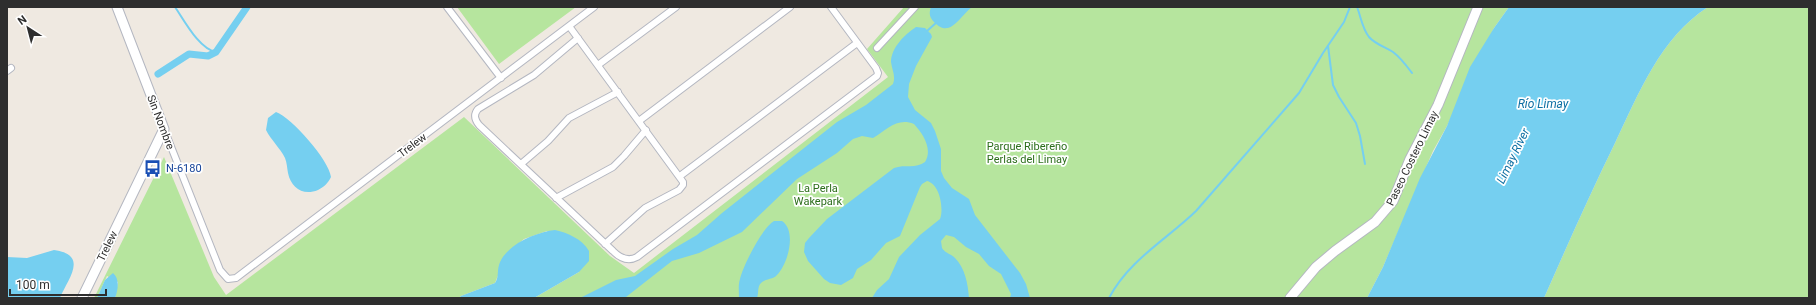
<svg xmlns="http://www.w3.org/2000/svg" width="1816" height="305" viewBox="0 0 1816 305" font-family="Roboto,sans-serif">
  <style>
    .green { fill: #b6e59e }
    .water { fill: #75cff0 }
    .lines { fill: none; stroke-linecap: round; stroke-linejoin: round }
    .stream { stroke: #75cff0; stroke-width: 2 }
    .canal { stroke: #75cff0; stroke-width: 7 }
    .street-casing { stroke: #b4b7c1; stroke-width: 8 }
    .secondary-casing { stroke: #b4b7c1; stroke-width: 11 }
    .street { stroke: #fff; stroke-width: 6 }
    .secondary { stroke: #fff; stroke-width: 9 }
    .labels { text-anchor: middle; stroke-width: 3.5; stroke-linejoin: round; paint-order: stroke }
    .street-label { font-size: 11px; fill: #2e2e2e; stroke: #fff }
    .park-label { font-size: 11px; fill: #2c6e1b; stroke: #fff }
    .transit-label { font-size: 11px; fill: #164399; stroke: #fff; text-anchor: start }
    .water-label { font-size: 12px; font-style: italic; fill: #0d6fa3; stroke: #fff }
  </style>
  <rect width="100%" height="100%" fill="#efe9e1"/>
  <!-- green -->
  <path class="green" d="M457 7H576L499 64Z
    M904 7H1509L1494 28 1447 126 1433 151 1383 267 1367 298H534L579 272 547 231 524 239 507 253 495 283 461 296 459 298H115L118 282 107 276 97 298H94L164 157 214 277 226 295 464 117 610 256 634 273 888 77 867 49Z
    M1708 7H1809V298H1544C1567 246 1590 194 1615 143 1639 93 1660 38 1708 7Z"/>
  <!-- water -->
  <path class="water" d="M931 7H972C959 17 950 39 934 22 929 17 929 13 931 7Z
    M1509 7H1708C1660 38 1639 93 1615 143 1590 194 1567 246 1544 298H1367L1383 267 1420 178 1447 126 1470 67 1494 28Z
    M916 27 925 28 931 34 932 37 916 66 909 84 908 97 915 110 931 123 935 131 941 149V171L944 178 952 188 969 199 975 215 1020 273 1026 284 1030 298H1010L1011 294 1001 274 989 266 979 254 966 247 954 237 946 235 941 241 942 248C945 253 951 254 955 258 965 268 968 284 969 298H872L877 290 889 279 899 257 920 235 940 219C944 209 940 184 927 181L922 184 920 187 900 236 886 243 871 260 857 269 853 278 841 285 830 283 824 279 808 261 804 252 805 243 809 238 827 219 894 168C905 164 916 169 925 162 933 149 923 134 914 124 897 117 887 130 873 138L862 136 853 139 837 153 797 179 742 232 699 253 672 261 626 297 580 298 616 280 635 276 673 249 697 235 722 213 837 122 866 105 893 84C896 76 892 70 891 62 891 48 905 34 916 27Z
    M276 112C292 118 329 160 331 177 328 183 324 187 318 190 303 196 291 188 288 173 287 168 287 163 285 158 280 148 271 140 266 130L268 118Z
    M774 221H782C797 231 788 264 777 275 773 280 766 278 761 283 757 287 759 293 757 298H739C739 292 738 285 740 279 743 266 762 228 774 221Z
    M555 230C568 233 582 239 589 251V261L579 272 534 298H459L461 296 495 283C499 277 497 272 499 265 505 245 536 232 555 230Z
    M54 250C90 255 67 280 60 298H7V257L27 258Z
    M113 273C120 279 118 290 115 298H97L105 280Z"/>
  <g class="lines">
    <!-- stream -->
    <path class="stream" d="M175 7C184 20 199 49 216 52
      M1357 7C1361 17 1362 28 1369 37 1375 44 1385 47 1393 52 1401 58 1406 65 1412 73
      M927 31 937 22
      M1328 46 1333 85 1339 97 1356 123 1360 136 1365 164
      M1109 298C1129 260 1166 240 1196 211L1299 93 1323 53 1344 22 1350 7"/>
    <!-- canal -->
    <path class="canal" d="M158 74 189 54 208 56 216 52 247 7"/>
    <defs>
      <path id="street" d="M447 7 501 78
        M569 26 683 182V185L679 190 645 208 605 244
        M578 38 534 75 478 109C473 115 475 120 479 125L613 251C620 258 628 262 637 257L877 76 878 73 876 68 831 7
        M877 48 915 7
        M598 65 676 7
        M7 71 11 68
        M639 121 790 7
        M164 129 220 270 228 279 236 278 594 7
        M521 164 548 141 569 118 618 92
        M680 176 857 43
        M556 198 613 167 624 156 646 130"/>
      <path id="secondary" d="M82 298 164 129 117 7
        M1290 298 1316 267 1335 251 1375 222 1393 201 1410 159 1438 105 1478 7"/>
    </defs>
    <!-- street casing -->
    <use href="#street" class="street-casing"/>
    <!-- secondary casing -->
    <use href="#secondary" class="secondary-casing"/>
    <!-- street -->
    <use href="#street" class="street"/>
    <!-- secondary -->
    <use href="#secondary" class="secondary"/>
  </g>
  <!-- icons -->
  <defs>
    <symbol id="bus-bare" viewBox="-9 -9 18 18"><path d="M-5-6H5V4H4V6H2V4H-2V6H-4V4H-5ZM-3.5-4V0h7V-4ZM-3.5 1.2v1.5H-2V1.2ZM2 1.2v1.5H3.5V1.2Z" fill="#1a4fb4" stroke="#fff" stroke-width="2.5" paint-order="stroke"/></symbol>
  </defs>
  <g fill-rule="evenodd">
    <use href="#bus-bare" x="140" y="156" width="25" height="25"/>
  </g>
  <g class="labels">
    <!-- street labels -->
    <g class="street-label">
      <text transform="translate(161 122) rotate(69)" y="4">Sin Nombre</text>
      <text transform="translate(412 145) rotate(-37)" y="4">Trelew</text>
      <text transform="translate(1412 158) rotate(-64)" y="4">Paseo Costero Limay</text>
      <text transform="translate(107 246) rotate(-64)" y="4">Trelew</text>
    </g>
    <!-- park labels -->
    <g class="park-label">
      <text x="1027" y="150">Parque Ribereño<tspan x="1027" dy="13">Perlas del Limay</tspan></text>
      <text x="818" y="192">La Perla<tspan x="818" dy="13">Wakepark</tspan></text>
    </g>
    <!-- transit labels -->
    <g class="transit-label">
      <text x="166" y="172">N-6180</text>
    </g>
    <!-- water labels -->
    <g class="water-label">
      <text x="1543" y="108">Río Limay</text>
      <text transform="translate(1513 156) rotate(-64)" y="4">Limay River</text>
    </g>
  </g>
  <!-- border -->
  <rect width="1816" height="305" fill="none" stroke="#2e2e2e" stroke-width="16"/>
  <!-- north arrow -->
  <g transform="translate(28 28) rotate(324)" stroke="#ffffff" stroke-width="3" paint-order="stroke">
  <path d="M0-3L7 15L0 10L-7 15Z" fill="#2e2e2e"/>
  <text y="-6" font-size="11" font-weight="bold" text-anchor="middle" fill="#2e2e2e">N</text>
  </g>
  <!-- scale -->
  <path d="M10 289v6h96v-6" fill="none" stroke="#2e2e2e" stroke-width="2"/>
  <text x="16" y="289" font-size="12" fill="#2e2e2e" stroke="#ffffff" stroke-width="3" paint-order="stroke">100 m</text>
</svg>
